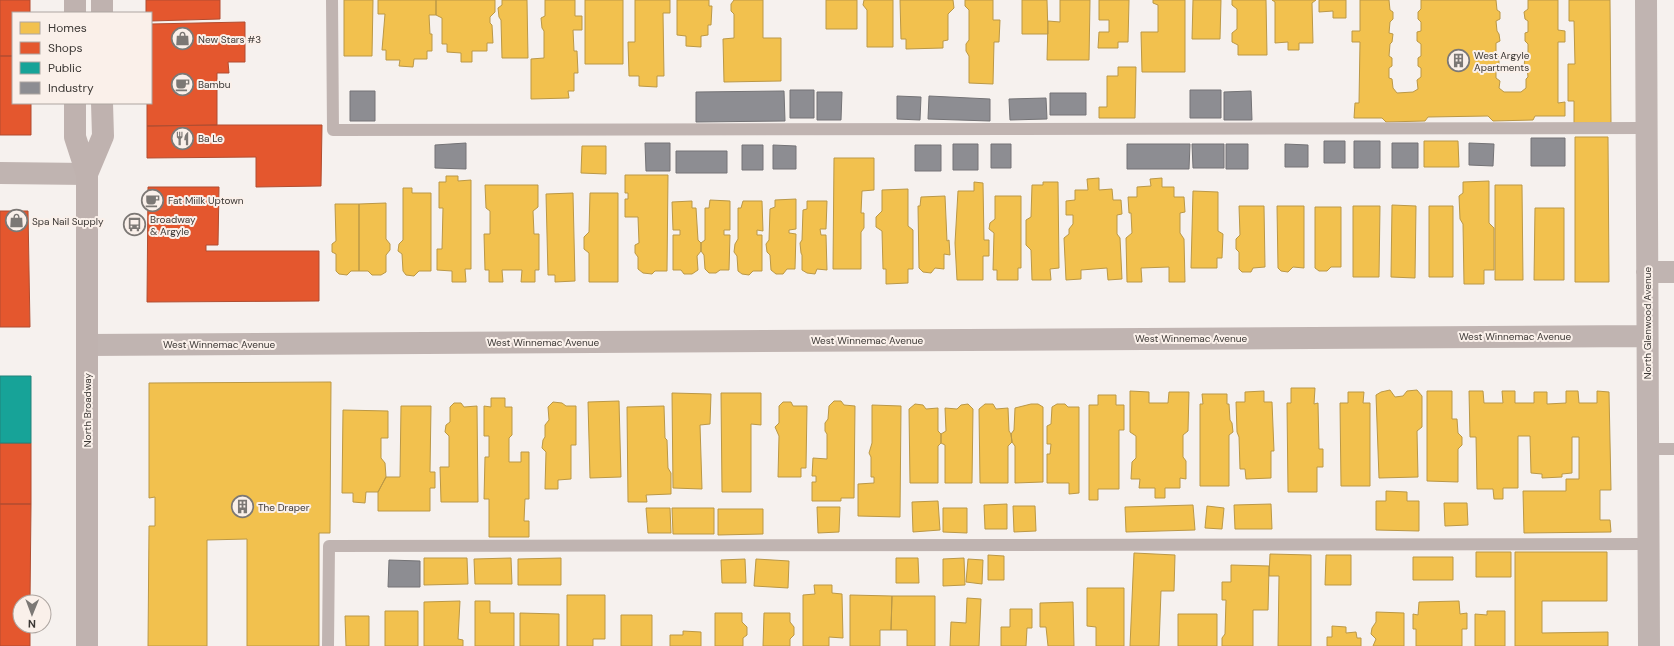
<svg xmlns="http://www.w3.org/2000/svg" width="1674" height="646" viewBox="0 0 1674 646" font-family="'DM Sans',sans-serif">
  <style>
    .homes { fill: #f2c14e; stroke: #bb9846 }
    .shops { fill: #e4572e; stroke: #b14d30 }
    .public { fill: #17a398; stroke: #22837a }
    .industry { fill: #8d8d92; stroke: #747376 }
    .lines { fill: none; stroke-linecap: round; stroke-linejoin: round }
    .lane { stroke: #c0b4b1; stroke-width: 12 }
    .street { stroke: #c0b4b1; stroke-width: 22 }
    .secondary { stroke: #bfb2af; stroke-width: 22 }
    .labels { text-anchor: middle; stroke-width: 4; stroke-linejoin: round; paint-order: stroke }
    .poi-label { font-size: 10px; fill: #3b3734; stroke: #faf0ea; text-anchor: start }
    .street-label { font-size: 10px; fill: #3b3734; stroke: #faf0ea }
  </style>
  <rect width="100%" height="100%" fill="#f6f1ee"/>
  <!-- homes -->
  <path class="homes" d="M344 0H373L372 56H344Z
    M378 0H436V15H429L430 34H432V51H427V59H414L413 67 399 66 400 60H386V50H382L385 14H378Z
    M436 0H495V12L490 17V23L492 25 493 43H487V51H472V62H461V53L447 52V44H442V18L436 15Z
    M502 0H527L528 58H502L501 20 499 17 498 8 502 5Z
    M545 0H575V16H582V30H573L574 51H577L578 73H574V91H568L569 98 531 99V59L544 58V31L542 28 541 18 545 16Z
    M585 0H623V64H585Z
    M635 0H670V13H663L664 76H657V87L639 86V76H629L628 42H635Z
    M677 0H709V6H712L711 25H708V35L701 36V47L686 46V36L677 35Z
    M734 0H763V38H781V81L724 82 723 39 734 38V14L731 11V4Z
    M826 0H857V29H826Z
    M864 0H893V47H867V10L863 5Z
    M900 0H953L954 8 948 14V40L943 41V48L906 49V39H901Z
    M965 0H993V20H1000L999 42H994L993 84 969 83V56L966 51V44L969 40V10L965 6Z
    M1022 0H1047L1048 34H1022Z
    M1060 0H1090L1089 60H1047L1048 21 1060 22Z
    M1099 0H1129L1128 42H1118V48H1098L1099 32H1109V20H1099Z
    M1153 0H1185V72H1142L1141 32H1158V5L1153 3Z
    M1193 0H1221L1220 39H1192Z
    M1232 0H1266L1267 55H1238V45L1232 42V33L1237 29V9L1232 5Z
    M1272 0H1316L1312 3 1313 43H1299V50H1288V42L1275 43V2Z
    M1319 0H1346V18H1333V11L1319 12Z
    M1360 0H1389L1390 10 1393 12V19L1390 22 1389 33 1393 34 1392 42 1390 44 1389 56 1392 58V66L1389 68V78L1392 79 1393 88 1397 93 1413 92 1418 89 1417 80 1421 77V68L1418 66V58L1421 56V44L1417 41V32L1421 31V22L1418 19V12L1421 9V0H1496L1497 10 1500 12V19L1496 21 1497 31 1499 34 1500 41 1496 43V55L1499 57V65L1496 67V78L1500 81 1499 88 1504 92H1521L1526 88V79L1528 77 1527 67 1524 66 1525 58 1528 55V44L1525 41V33L1528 32V21L1525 19 1524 12 1528 9V0H1558V30L1565 31V42H1558V103L1565 102V116H1535L1533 120 1493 121 1488 116 1428 117 1425 121 1386 122 1382 118H1354L1355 103H1359L1360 42H1352V31H1360Z
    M1569 0H1610L1611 123H1574V101H1568V64H1575L1574 21H1569Z
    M1118 67H1136L1135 118H1099V107H1107V76H1118Z
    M1575 137H1608L1609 282H1575Z
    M1424 141H1458L1459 167H1424Z
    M582 146H606V174L581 173Z
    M834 158H874V190L862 191 861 213H864V228L861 232V269H833Z
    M625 175H668L667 271H655L652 274 643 273 638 269V257L635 253V245L639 243 638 217H625V199H628V193H625Z
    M446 176H458V181L471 180V269H465L466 282H452V271L437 270V249H442L443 208H439V182H446Z
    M1099 178V190L1112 189 1113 200H1121L1122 214 1117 215V234L1120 238 1122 279 1108 280 1107 268 1081 270V279L1066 280 1064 238 1069 234V229L1073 224V215H1066V201L1075 200V190H1088L1087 179Z
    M1162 178V187H1174V197H1184L1185 212 1180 213V233L1184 239 1185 282H1169V267L1141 268 1142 282H1127L1126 238 1132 233 1131 213H1129L1128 197H1137V187L1151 186 1150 179Z
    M1489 181V223L1494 228V270H1484V284H1464L1463 224 1460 219 1459 196 1463 193V182Z
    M974 182 983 183 984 240H989V256H983V280H957L955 243 958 191H974Z
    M1043 182H1058L1059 268 1050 269 1051 280H1032L1031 250 1026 245V220L1031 217 1032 185H1043Z
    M485 185H538V207L533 211 534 234H539V270H535V282H521L522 270H502L503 282H489V270H485L484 234H490V211L486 208Z
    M1495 185H1522L1523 280H1495Z
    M403 188H412V193H431V271H419L414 276 406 275 403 271 402 254 398 251 399 244 403 240Z
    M908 189V226L913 230V269H908V283L886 284V269H883L882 231 876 227V217L882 211V190Z
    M1193 191 1218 192V231L1223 234 1222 258H1217V268H1191Z
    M573 193 575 281 555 282V275H548L546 194Z
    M590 193H618V282H589V253L584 249V237L589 232Z
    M945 196 947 241 949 240 950 255 944 254V269L935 268 931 273 923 272 919 268 918 206H920L921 197Z
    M995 196H1021V268H1018V280H997V270H993L994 233 989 229 990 223 995 219Z
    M796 199V229L789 230V233L796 234 795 269H787L783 274H776L771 270 770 255 767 252 766 244 769 240 770 209 775 207V200Z
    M710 200 730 201V230H724V235H730L729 270H720L716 273H709L705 269 704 255 701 251V243L705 240V208H709Z
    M692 201V208H696L698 240 701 243V251L697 256 698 270 692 274H684L681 270H673V235H680V230H673L672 202Z
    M743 201H762L763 231 757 230V235H762V271H753L749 275 742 274 738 271 737 256 734 252 735 244 738 239V208H741Z
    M807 201H827L826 229H820L821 235H826L827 270 817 269 815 274 807 273 802 270V255L801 253 800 243 802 240 803 210 807 209Z
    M386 203V239L390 244V250L386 255V272L381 275H372L368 271H359V204Z
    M335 204H359V271H351L347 275 339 274 336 271V254L332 252V244L336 241Z
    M1392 205 1416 206 1415 278 1391 277Z
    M1239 206H1264L1265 267 1253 268 1251 272H1242L1239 269V252L1236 249V239L1240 235Z
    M1277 206H1304V268L1293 267 1288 272 1281 271 1278 268Z
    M1353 206H1380L1379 277H1353Z
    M1429 206H1453V277H1429Z
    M1315 207H1341V267H1331L1327 271H1319L1315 268Z
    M1535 208H1564V280H1534Z
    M331 382 330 533H319V646H247V539L207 540V646H148L149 526H155V497L149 498V383Z
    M1291 388H1315L1314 404 1318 403 1319 449H1323V467H1317V492H1288L1287 403H1291Z
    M1390 390 1395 397 1403 396 1407 391 1417 390 1422 396V427L1417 431 1418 477 1379 478 1376 395 1381 392Z
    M1130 391 1149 392V403H1168L1169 392H1189L1188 431 1183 435V457L1186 461V479L1180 478V488H1165V498H1155V488H1139L1140 479H1131L1132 462 1136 458V436L1130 432Z
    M1264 391V402H1272L1274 451H1271V478L1246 479 1245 469H1240L1239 437 1237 432 1236 402H1245V392Z
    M1427 391H1452V419H1457L1458 433 1462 437V445L1458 449V482L1427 481Z
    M1469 391H1483L1484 403H1503L1502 391H1515V403H1534V392H1547V404L1566 403V391H1578L1579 403H1597V391L1609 392 1611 490H1600V520H1610L1611 532 1524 533 1523 491H1566V479H1579V437H1572V473L1562 474V477L1542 478V474L1531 473 1530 436H1518V488H1503V499H1494L1493 489H1477L1476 437H1470Z
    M1348 392H1364L1363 403H1370V486H1341L1340 403H1348Z
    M672 393 711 394 710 424 700 425 702 489 673 488Z
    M721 393H761V425L751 424V492H722Z
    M1202 394H1227V404H1229L1230 420 1232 423 1233 432 1229 435V486H1200V404H1203Z
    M1098 395H1116V405H1124V430H1119V489H1098V500H1089V405H1098Z
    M491 398H505V407H512V435L509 438V462H521V452H529V499H525L524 521H529V537H489V499H484L485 457H489V436H484V406L491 407Z
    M619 401 621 477 590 478 588 402Z
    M834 401H841L844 405 855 406 854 498H841V501H812V482H816V476H812L813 458 827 459V434L825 431V423L828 419 829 406Z
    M553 402 562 403 566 406H576V445H571V479L558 480V489H545L546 452 542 448 543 440 545 437V425L549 420 548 407Z
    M783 402H791L793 406H807L806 468H801V477H778L779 436 775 427 779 423V406Z
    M454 403H461L464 407 477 406 478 502H441L440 467H449V436L445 432 446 425 450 422V407Z
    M915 404 923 405 926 409 938 408V431L941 434V443L938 446V483H910L909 409Z
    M968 404 973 409 972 483H945V445L941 443V434L946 431 945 408 957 409 961 405Z
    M985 404H993L996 409 1008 408 1009 431 1011 434 1012 442 1008 446V483H980L979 409Z
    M1031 404H1038L1043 407V482L1015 483V446L1012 442 1011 434 1014 430 1015 408Z
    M1057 404H1065L1068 407H1079V493L1069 494V483H1047V454H1050L1051 444H1047V426L1051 424 1052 407Z
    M872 405 901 406 900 517 858 516V484L874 483V477H871V457L869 453 872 443Z
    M401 406H431L430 472H435V488H430V511H378V492L386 477H400Z
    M664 406 665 438 667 440 668 468 671 473V494L646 495 647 502H628L627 407Z
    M343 410 388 411V438H381V458L385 463 386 477 378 492H366L365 503 353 502V493H342Z
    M1386 491 1407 492V501H1419V531L1376 530V501H1386Z
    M938 501 940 530 913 532 912 502Z
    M1444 503H1467L1468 525 1445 526Z
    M1007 504V529H985L984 505Z
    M1271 504 1272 529H1235L1234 505Z
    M1193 505 1195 530 1126 532 1125 507Z
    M1013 506H1035L1036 531 1014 532Z
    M1207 506 1224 508 1222 529 1205 528Z
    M817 507H840L839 532 818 533Z
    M646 508H670L671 533H648Z
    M672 508H714V534H673Z
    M943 508H967V533L943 532Z
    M718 509H763V534L718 535Z
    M1476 552H1511V577H1476Z
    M1515 552H1607V601H1542V633L1608 632V646H1515Z
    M1134 553 1175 555 1174 591H1161L1159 646H1130Z
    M1270 554 1311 555V646H1278L1279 576H1269Z
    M988 555 1004 556V580H988Z
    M1326 555H1351V585H1325Z
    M1413 557H1453V580H1413Z
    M424 558H467L468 584 424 585Z
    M511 558 512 584H475L474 559Z
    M561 558V585H518V559Z
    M896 558H918L919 583H896Z
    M964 558 965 585 943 586V559Z
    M745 559 746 583H722L721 560Z
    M756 559 789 561 788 588 754 586Z
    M968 559 983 560 982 584 966 582Z
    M1231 565 1269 566 1268 610H1253V646H1222V638L1225 634 1226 600H1222V582H1231Z
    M814 585H832V593L842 594 843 638 829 637V646H803V595L815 594Z
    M1087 588H1124V646H1096V627L1087 626Z
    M567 595H605V639H593V646H567Z
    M850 595 892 596 891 630H880V646H850Z
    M892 596H935V646H907V630H891Z
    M967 598 981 599 979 646H950L951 622 966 623Z
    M460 601 458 639 463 640V646H424V602Z
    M475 601H490V613H514V646H475Z
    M1459 601 1460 614 1467 613V629H1462V646H1416V629H1413V614L1418 615 1419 602Z
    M1073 602 1074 646H1048L1046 627H1040V603Z
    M1010 609H1032V628H1027L1026 646H1001V627H1010Z
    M385 611H418V646H385Z
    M1487 611H1505V646H1475V614L1487 615Z
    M1376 612 1404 613V646H1373L1376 639 1371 634 1372 628 1376 622Z
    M520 613 559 614V646H520Z
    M715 613H742V622L747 627V635L743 638V646H715Z
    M764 613H790V622L794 627V635L790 639V646H763Z
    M1178 614H1217V646H1178Z
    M621 615H652V646H621Z
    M345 616H369V646H346Z
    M1332 626 1346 627V633L1356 632 1357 638H1361V646H1327V637H1332Z
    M683 631 701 632V646H670V635H683Z"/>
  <!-- shops -->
  <path class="shops" d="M0 0H30V13H13V56H0Z
    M146 0H220V19L151 21V13H146Z
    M245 22V62H228L229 73H217V125L147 126V103H151V24Z
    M0 56H13V103H31V135H0Z
    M217 125H322L321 186 256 187V157L147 158V126Z
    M148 187H219L218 245H206V251H319V301L147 302Z
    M0 211H28L30 327H0Z
    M0 443H31V504H0Z
    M0 504H31L30 602H20V626H30V646H0Z"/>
  <!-- public -->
  <path class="public" d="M0 376H31V443H0Z"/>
  <!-- industry -->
  <path class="industry" d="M790 90H814V118H790Z
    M1190 90H1221V118H1190Z
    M350 91H375V121H350Z
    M784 91 785 121 696 122V92Z
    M1251 91 1252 120H1224V92Z
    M817 92H842L841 120H817Z
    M1050 93H1086V115H1050Z
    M897 96 921 97 920 120 897 119Z
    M929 96 990 99V121L928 119Z
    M1046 98 1047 119 1010 120 1009 99Z
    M1531 138H1565V166H1531Z
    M1324 141H1345V163H1324Z
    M1354 141H1380V168H1354Z
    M466 143V169L435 168V145Z
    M645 143H670V171H646Z
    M1392 143H1418V168H1392Z
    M1469 143 1494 144 1493 166 1469 165Z
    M953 144H978V170H953Z
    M991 144H1011V168H991Z
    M1127 144H1190L1189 169H1127Z
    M1192 144H1224V168H1193Z
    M1226 144H1248V169H1226Z
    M1285 144 1308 145V167H1285Z
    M742 145H763V170H742Z
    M773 145 796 146V169H773Z
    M915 145H941V171H915Z
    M676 151H727V173H676Z
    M389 560 420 561V587H388Z"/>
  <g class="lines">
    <!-- lane -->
    <path class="lane" d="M332 0 333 130 1647 128
      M1648 449H1674
      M328 646 329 546 1648 544"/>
    <!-- street -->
    <path class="street" d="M1646 0 1649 646
      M0 173 87 174
      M1647 272H1674
      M87 345 1647 336"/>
    <!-- secondary -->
    <path class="secondary" d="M102 0V13
      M75 13V0
      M75 103V137L87 174V646
      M87 174 103 136 102 103"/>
  </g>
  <!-- icons -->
  <defs>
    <symbol id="shop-ring" viewBox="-11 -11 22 22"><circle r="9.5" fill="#faf0ea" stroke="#7c7875" stroke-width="1.5"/><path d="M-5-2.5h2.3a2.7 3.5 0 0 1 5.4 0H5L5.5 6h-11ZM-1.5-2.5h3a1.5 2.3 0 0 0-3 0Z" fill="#7c7875"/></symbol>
    <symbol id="building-ring" viewBox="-11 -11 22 22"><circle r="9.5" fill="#faf0ea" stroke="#7c7875" stroke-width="1.5"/><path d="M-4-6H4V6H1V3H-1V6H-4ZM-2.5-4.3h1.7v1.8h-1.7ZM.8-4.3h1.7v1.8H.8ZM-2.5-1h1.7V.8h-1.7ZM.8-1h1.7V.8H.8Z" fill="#7c7875"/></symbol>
    <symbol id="cafe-ring" viewBox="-11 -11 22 22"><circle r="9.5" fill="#faf0ea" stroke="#7c7875" stroke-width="1.5"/><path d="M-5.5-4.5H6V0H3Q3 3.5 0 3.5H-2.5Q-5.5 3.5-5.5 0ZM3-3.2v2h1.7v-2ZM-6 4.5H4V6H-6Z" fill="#7c7875"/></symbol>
    <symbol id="restaurant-ring" viewBox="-11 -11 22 22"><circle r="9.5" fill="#faf0ea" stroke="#7c7875" stroke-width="1.5"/><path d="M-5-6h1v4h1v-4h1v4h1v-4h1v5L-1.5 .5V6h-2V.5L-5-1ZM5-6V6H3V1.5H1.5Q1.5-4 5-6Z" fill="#7c7875"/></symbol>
    <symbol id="bus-ring" viewBox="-11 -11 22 22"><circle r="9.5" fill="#faf0ea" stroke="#7c7875" stroke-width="1.5"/><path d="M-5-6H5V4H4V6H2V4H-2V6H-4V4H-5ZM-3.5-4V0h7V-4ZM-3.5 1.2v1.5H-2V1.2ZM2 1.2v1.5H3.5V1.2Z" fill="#7c7875"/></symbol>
  </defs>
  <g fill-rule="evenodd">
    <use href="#shop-ring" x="170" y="26" width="25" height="25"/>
    <use href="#building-ring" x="1446" y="48" width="25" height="25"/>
    <use href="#cafe-ring" x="170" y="72" width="25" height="25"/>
    <use href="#restaurant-ring" x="170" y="126" width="25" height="25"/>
    <use href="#cafe-ring" x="140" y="188" width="25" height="25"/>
    <use href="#shop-ring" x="4" y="208" width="25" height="25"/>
    <use href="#bus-ring" x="122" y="212" width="25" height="25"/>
    <use href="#building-ring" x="230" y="494" width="25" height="25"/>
  </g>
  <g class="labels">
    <!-- poi labels -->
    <g class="poi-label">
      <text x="198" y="43">New Stars #3</text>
      <text x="1474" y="59">West Argyle<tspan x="1474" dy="12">Apartments</tspan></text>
      <text x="198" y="88">Bambu</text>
      <text x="198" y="142">Ba Le</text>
      <text x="168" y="204">Fat Miilk Uptown</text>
      <text x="150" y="223">Broadway<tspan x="150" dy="12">&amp; Argyle</tspan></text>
      <text x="32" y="225">Spa Nail Supply</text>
      <text x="258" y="511">The Draper</text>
    </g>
    <!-- street labels -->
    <g class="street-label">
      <text transform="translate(1647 323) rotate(-90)" y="4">North Glenwood Avenue</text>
      <text x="1515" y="340">West Winnemac Avenue</text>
      <text x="1191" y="342">West Winnemac Avenue</text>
      <text x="867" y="344">West Winnemac Avenue</text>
      <text x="543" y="346">West Winnemac Avenue</text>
      <text x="219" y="348">West Winnemac Avenue</text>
      <text transform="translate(87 410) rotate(-90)" y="4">North Broadway</text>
    </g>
  </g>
  <!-- legend -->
  <rect x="12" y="12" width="140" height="92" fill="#faf0ea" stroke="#aea6a1"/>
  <rect x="20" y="22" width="20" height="12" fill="#f2c14e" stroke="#aea6a1"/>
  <text x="48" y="32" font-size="12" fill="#3b3734">Homes</text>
  <rect x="20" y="42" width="20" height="12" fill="#e4572e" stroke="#aea6a1"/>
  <text x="48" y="52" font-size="12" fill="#3b3734">Shops</text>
  <rect x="20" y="62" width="20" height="12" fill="#17a398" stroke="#aea6a1"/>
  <text x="48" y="72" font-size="12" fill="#3b3734">Public</text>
  <rect x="20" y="82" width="20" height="12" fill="#8d8d92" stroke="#aea6a1"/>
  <text x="48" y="92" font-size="12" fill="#3b3734">Industry</text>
  <!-- north arrow -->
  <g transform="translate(32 614) rotate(181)"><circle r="19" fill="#faf0ea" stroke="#aea6a1"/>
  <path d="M0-3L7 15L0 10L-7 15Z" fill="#7c7875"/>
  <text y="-6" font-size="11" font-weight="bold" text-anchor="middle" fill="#3b3734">N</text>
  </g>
</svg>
